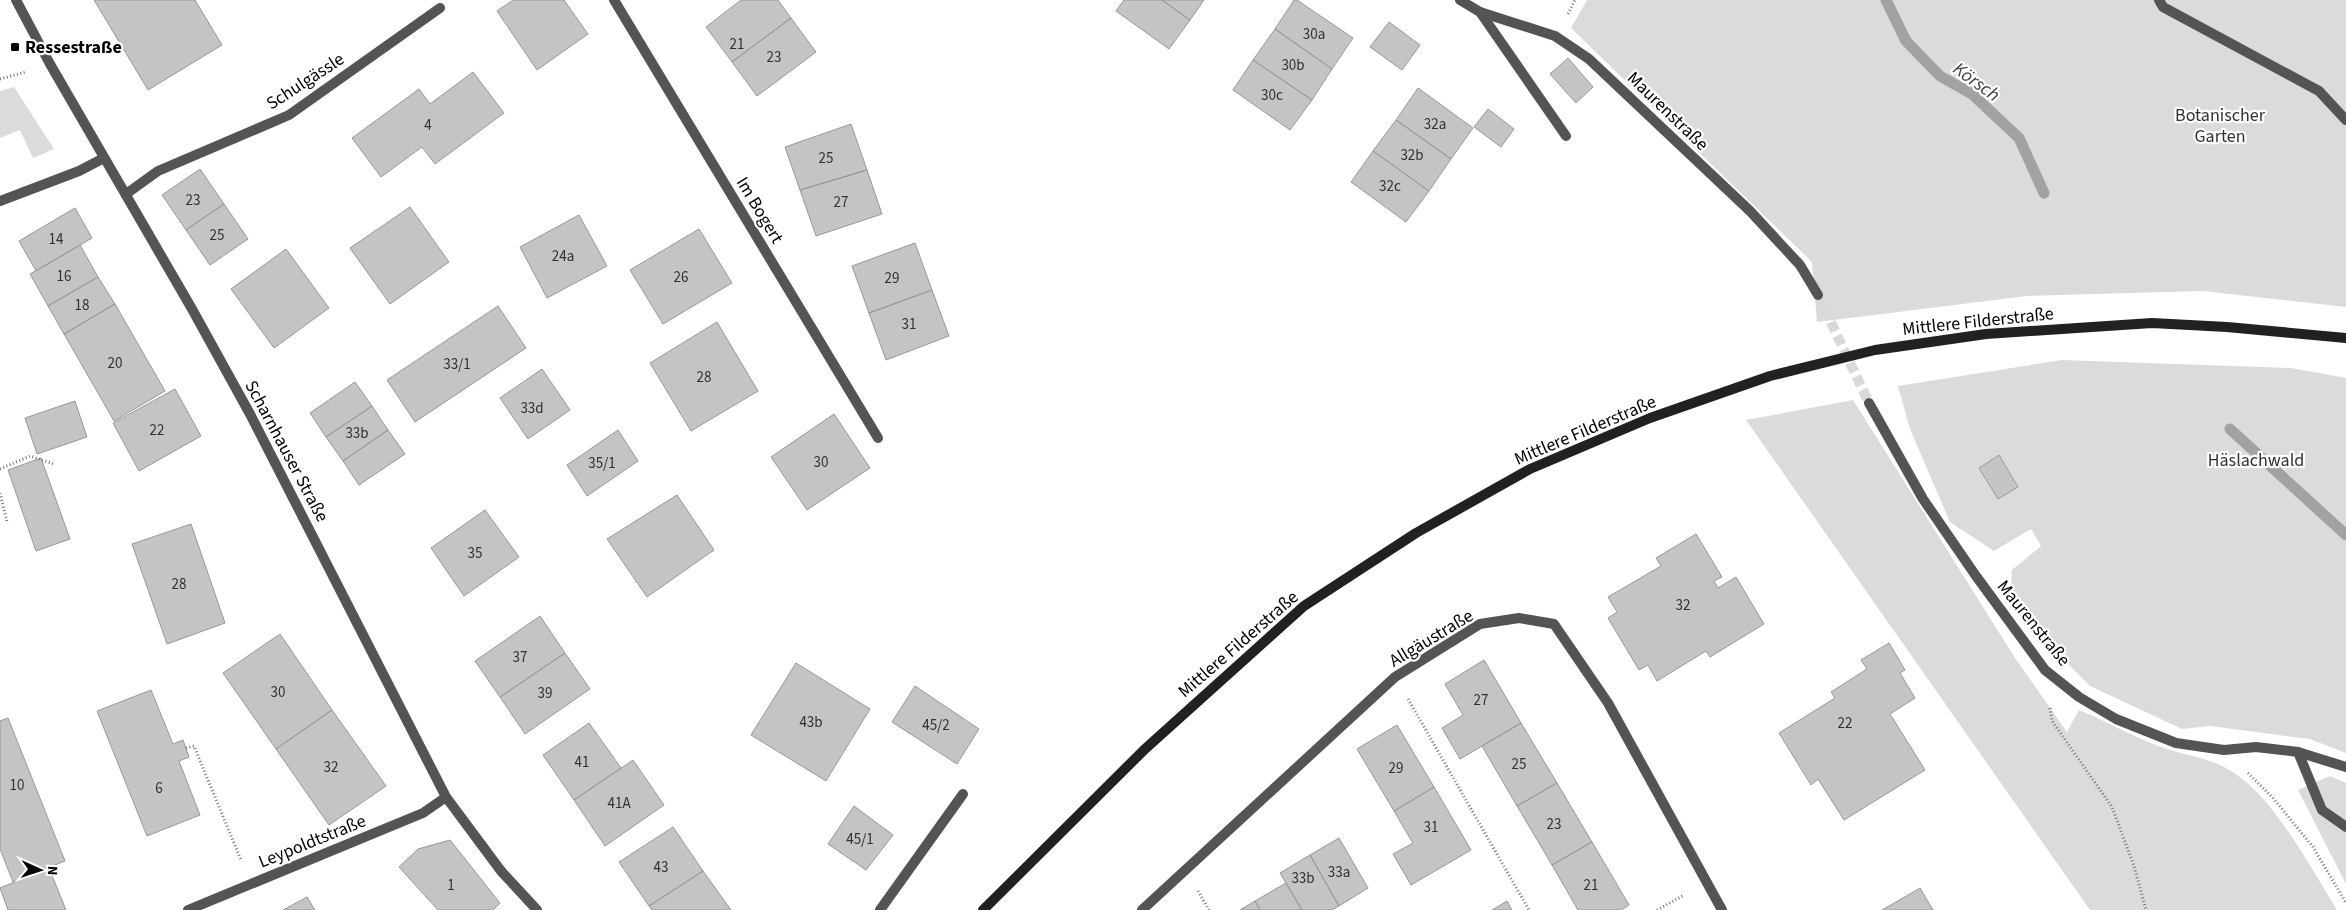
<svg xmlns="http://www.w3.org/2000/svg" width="2346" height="910" viewBox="0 0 2346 910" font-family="'Source Sans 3',sans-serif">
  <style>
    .green { fill: #dbdbdb; fill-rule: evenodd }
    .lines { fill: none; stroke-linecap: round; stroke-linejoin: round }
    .stream { stroke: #a2a2a2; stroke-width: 11 }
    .building { fill: #c4c4c4; stroke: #989898 }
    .minor-tunnel { stroke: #d9d9d9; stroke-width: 10; stroke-dasharray: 10 5; stroke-linecap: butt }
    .path { stroke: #767676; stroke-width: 3; stroke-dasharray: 1 2.5; stroke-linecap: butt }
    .service { stroke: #545454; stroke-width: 10 }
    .minor { stroke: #545454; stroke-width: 10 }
    .secondary { stroke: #212121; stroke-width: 10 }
    .poi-dot { fill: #000; stroke: #fff; stroke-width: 2 }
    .labels { text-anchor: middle; stroke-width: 4.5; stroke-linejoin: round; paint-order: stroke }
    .number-label { font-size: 15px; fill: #313131 }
    .poi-label { font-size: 18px; font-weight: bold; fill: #000; stroke: #fff; text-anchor: start }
    .street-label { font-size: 18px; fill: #000; stroke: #fff }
    .park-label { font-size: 18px; fill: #323232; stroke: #fff }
    .water-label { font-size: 19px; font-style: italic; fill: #434343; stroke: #fff }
  </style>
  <rect width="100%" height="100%" fill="#fff"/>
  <!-- green -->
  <path class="green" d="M1587 0H2346V307L2203 291 2027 296 1817 322 1812 262 1571 28Z
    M14 87 54 149 33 158 20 130 0 138V91Z
    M2062 360 2291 368 2346 378V753L2310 739 2210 726 2182 729 2090 686 2010 606 2012 570 2041 546 2031 529 1994 551 1950 522 1910 429 1898 386ZM1999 455 2018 487 1998 499 1979 468Z
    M1853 400 2015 658 2067 732 2079 710C2108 722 2141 741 2170 750 2193 757 2210 758 2231 771 2274 797 2311 868 2337 910H2090L1746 420Z
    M2330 776 2346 783V884L2298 790Z"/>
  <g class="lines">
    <!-- stream -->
    <path class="stream" d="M1886 0 1906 41 1940 76 1972 94 2019 138 2044 193
      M2230 429 2346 535"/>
  </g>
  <!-- building -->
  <path class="building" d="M94 0H195L222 45 148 90Z
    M513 0H564L588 34 537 70 497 11Z
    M741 0H778L791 18 732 62 706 27Z
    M1124 0H1162L1190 20 1169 49 1116 11Z
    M1162 0H1204L1190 20Z
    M1294 0H1297L1353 38 1332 69 1275 29Z
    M791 18 816 52 757 96 732 62Z
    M1389 22 1420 45 1402 70 1370 47Z
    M1275 29 1332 69 1312 100 1253 60Z
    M1568 58 1593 87 1576 103 1550 74Z
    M1253 60 1312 100 1290 130 1233 90Z
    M473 72 504 113 435 164 422 147 381 177 352 138 419 89 430 104Z
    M1418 88 1473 128 1451 159 1396 120Z
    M1488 109 1514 129 1501 147 1474 127Z
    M1396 120 1451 159 1429 191 1373 151Z
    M851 124 867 170 800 190 785 147Z
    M1373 151 1429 191 1406 222 1351 182Z
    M200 169 224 204 186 230 162 195Z
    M867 170 882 214 816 236 800 190Z
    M224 204 248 239 210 265 186 230Z
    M410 207 449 262 390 304 350 248Z
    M75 208 92 238 36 271 19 241Z
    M579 215 607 266 547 298 520 247Z
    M699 229 732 283 663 324 630 270Z
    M915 243 932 290 869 313 852 266Z
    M80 245 98 277 48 306 30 274Z
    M286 249 329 308 274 348 231 289Z
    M98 277 115 304 64 334 48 306Z
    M932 290 949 336 886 360 869 313Z
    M115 304 165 391 114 421 64 334Z
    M498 306 526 348 415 422 387 380Z
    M717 322 758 391 691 431 650 363Z
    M542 369 570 410 528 439 500 398Z
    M355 382 372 406 326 437 310 413Z
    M175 389 201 436 139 471 113 423Z
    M75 401 87 437 37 454 25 418Z
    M372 406 388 430 343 461 326 437Z
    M834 414 870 468 807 510 771 457Z
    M388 430 405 454 359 485 343 461Z
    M618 430 638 461 587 496 567 465Z
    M1999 455 2018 487 1998 499 1979 468Z
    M41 458 70 539 36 551 8 470Z
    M677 495 714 550 647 597 607 539Z
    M485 510 519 557 464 596 431 548Z
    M191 524 225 623 167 644 132 544Z
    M1696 534 1722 577 1714 581 1718 588 1736 577 1764 624 1710 657 1706 651 1657 681 1648 665 1639 670 1608 618 1617 612 1608 597 1661 566 1656 558Z
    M540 616 565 653 500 697 475 661Z
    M280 634 332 710 276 749 223 673Z
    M1889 643 1905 670 1900 673 1915 698 1890 714 1925 770 1844 820 1818 779 1811 785 1779 733 1835 698 1831 692 1867 669 1861 660Z
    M565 653 590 689 525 734 500 697Z
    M1484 660 1521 723 1460 759 1442 728 1463 715 1445 684Z
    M796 663 870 709 826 781 751 735Z
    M915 686 979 729 957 764 892 722Z
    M151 690 173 744 183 740 189 757 179 761 200 815 147 836 97 711Z
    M332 710 386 786 329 825 276 749Z
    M8 718 65 861 13 882 0 849V721Z
    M589 723 621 768 574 800 543 755Z
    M1521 723 1557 783 1517 806 1482 746Z
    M1397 725 1434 787 1394 811 1357 749Z
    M633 760 664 805 605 846 574 800Z
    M1557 783 1592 842 1552 865 1517 806Z
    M1434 787 1471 850 1411 885 1393 854 1413 843 1394 811Z
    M854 806 893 835 866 870 828 844Z
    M673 827 703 871 649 906 619 862Z
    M1339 838 1368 888 1339 906 1310 855Z
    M450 840 500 903 493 910H438L399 867 418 849Z
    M1592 842 1629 905 1621 910H1578L1552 865Z
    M1310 855 1339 906 1332 910H1302L1280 873Z
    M49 868 66 910H8L0 888Z
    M703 871 731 910H652L649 906Z
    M1286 883 1302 910H1260L1255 901Z
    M1920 888 1933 910H1882Z
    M307 897 315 910H283Z
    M1255 901 1260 910H1240Z
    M1507 901 1512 910H1492Z"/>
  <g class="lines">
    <!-- minor-tunnel -->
    <path class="minor-tunnel" d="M1818 295 1869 403"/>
    <!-- path -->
    <path class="path" d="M1568 14 1575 0
      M0 79 26 72
      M0 469 30 456 54 464
      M0 493 7 522
      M1408 699 1529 910
      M2050 708 2052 721 2112 807 2134 866 2146 910
      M186 748 194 746 241 860
      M2248 773 2273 798 2313 847 2346 903
      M1198 891 1209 910
      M1657 910 1684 895"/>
    <!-- service -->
    <path class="service" d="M2159 0 2163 7 2319 91 2346 120
      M1480 12 1566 136
      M126 194 158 171 289 115 440 8
      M2298 752 2322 810 2346 827
      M880 910 963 794"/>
    <!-- minor -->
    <path class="minor" d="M16 0 50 64 192 309 250 414 446 797 501 871 537 910
      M614 0 878 438
      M1460 0 1480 12 1555 36 1589 59 1750 211 1800 265 1818 295
      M0 201 79 171 104 158
      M1869 403 1923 499 1976 576 2045 670 2079 697 2116 719 2176 743 2224 750 2256 747 2298 752 2346 767
      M188 910 423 813 446 797
      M1142 910 1395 677 1480 624 1519 618 1554 624 1608 703 1722 910"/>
    <!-- secondary -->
    <path class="secondary" d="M983 910 1145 749 1304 606 1416 533 1530 469 1650 418 1770 376 1875 350 1986 334 2152 323 2227 327 2346 338"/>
  </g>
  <!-- markers -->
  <rect class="poi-dot" x="10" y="42" width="10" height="10" rx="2.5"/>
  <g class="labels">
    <!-- number labels -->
    <g class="number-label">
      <text x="1314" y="39">30a</text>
      <text x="737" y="49">21</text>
      <text x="774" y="62">23</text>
      <text x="1293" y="70">30b</text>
      <text x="1272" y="100">30c</text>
      <text x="1435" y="129">32a</text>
      <text x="428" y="130">4</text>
      <text x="1412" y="160">32b</text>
      <text x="826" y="163">25</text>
      <text x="1390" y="191">32c</text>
      <text x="193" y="205">23</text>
      <text x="841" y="207">27</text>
      <text x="217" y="240">25</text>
      <text x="56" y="244">14</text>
      <text x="563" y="261">24a</text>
      <text x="64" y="281">16</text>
      <text x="681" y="282">26</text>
      <text x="892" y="283">29</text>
      <text x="82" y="310">18</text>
      <text x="909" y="329">31</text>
      <text x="115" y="368">20</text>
      <text x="457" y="369">33/1</text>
      <text x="704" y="382">28</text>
      <text x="532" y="413">33d</text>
      <text x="157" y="435">22</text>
      <text x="357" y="438">33b</text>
      <text x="821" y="467">30</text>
      <text x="602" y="468">35/1</text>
      <text x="475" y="558">35</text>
      <text x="179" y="589">28</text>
      <text x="1683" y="610">32</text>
      <text x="520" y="662">37</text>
      <text x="278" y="697">30</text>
      <text x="545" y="698">39</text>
      <text x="1481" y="705">27</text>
      <text x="811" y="727">43b</text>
      <text x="1845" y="728">22</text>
      <text x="936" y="730">45/2</text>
      <text x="582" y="767">41</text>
      <text x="1519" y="769">25</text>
      <text x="331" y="772">32</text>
      <text x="1396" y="773">29</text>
      <text x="17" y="790">10</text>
      <text x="159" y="793">6</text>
      <text x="619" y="808">41A</text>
      <text x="1554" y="829">23</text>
      <text x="1431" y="832">31</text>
      <text x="860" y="844">45/1</text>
      <text x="661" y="872">43</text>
      <text x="1339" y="877">33a</text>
      <text x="1303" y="883">33b</text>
      <text x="451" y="890">1</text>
      <text x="1591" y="890">21</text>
    </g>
    <!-- poi labels -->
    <g class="poi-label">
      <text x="25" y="53">Ressestraße</text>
    </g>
    <!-- street labels -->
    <g class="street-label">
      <text transform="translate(305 81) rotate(-33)" y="6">Schulgässle</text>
      <text transform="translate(1668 111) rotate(44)" y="6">Maurenstraße</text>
      <text transform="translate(760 210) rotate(59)" y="6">Im Bogert</text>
      <text transform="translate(1978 321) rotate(-6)" y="6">Mittlere Filderstraße</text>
      <text transform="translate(1585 430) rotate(-23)" y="6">Mittlere Filderstraße</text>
      <text transform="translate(287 451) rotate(62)" y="6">Scharnhauser Straße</text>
      <text transform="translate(2034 623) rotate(51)" y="6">Maurenstraße</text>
      <text transform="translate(1431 638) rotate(-31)" y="6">Allgäustraße</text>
      <text transform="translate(1238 644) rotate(-41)" y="6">Mittlere Filderstraße</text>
      <text transform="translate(312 841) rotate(-22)" y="6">Leypoldtstraße</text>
    </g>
    <!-- park labels -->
    <g class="park-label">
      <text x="2220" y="121">Botanischer<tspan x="2220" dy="21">Garten</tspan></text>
      <text x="2256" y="466">Häslachwald</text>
    </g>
    <!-- water labels -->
    <g class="water-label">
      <text transform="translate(1977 81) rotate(36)" y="7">Körsch</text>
    </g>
  </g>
  <!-- north arrow -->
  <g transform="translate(40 870) rotate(93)" stroke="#ffffff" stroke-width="4" paint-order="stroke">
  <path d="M0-4L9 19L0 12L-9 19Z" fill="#000000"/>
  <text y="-8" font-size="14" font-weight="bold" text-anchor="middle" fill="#000000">N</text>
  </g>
</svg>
